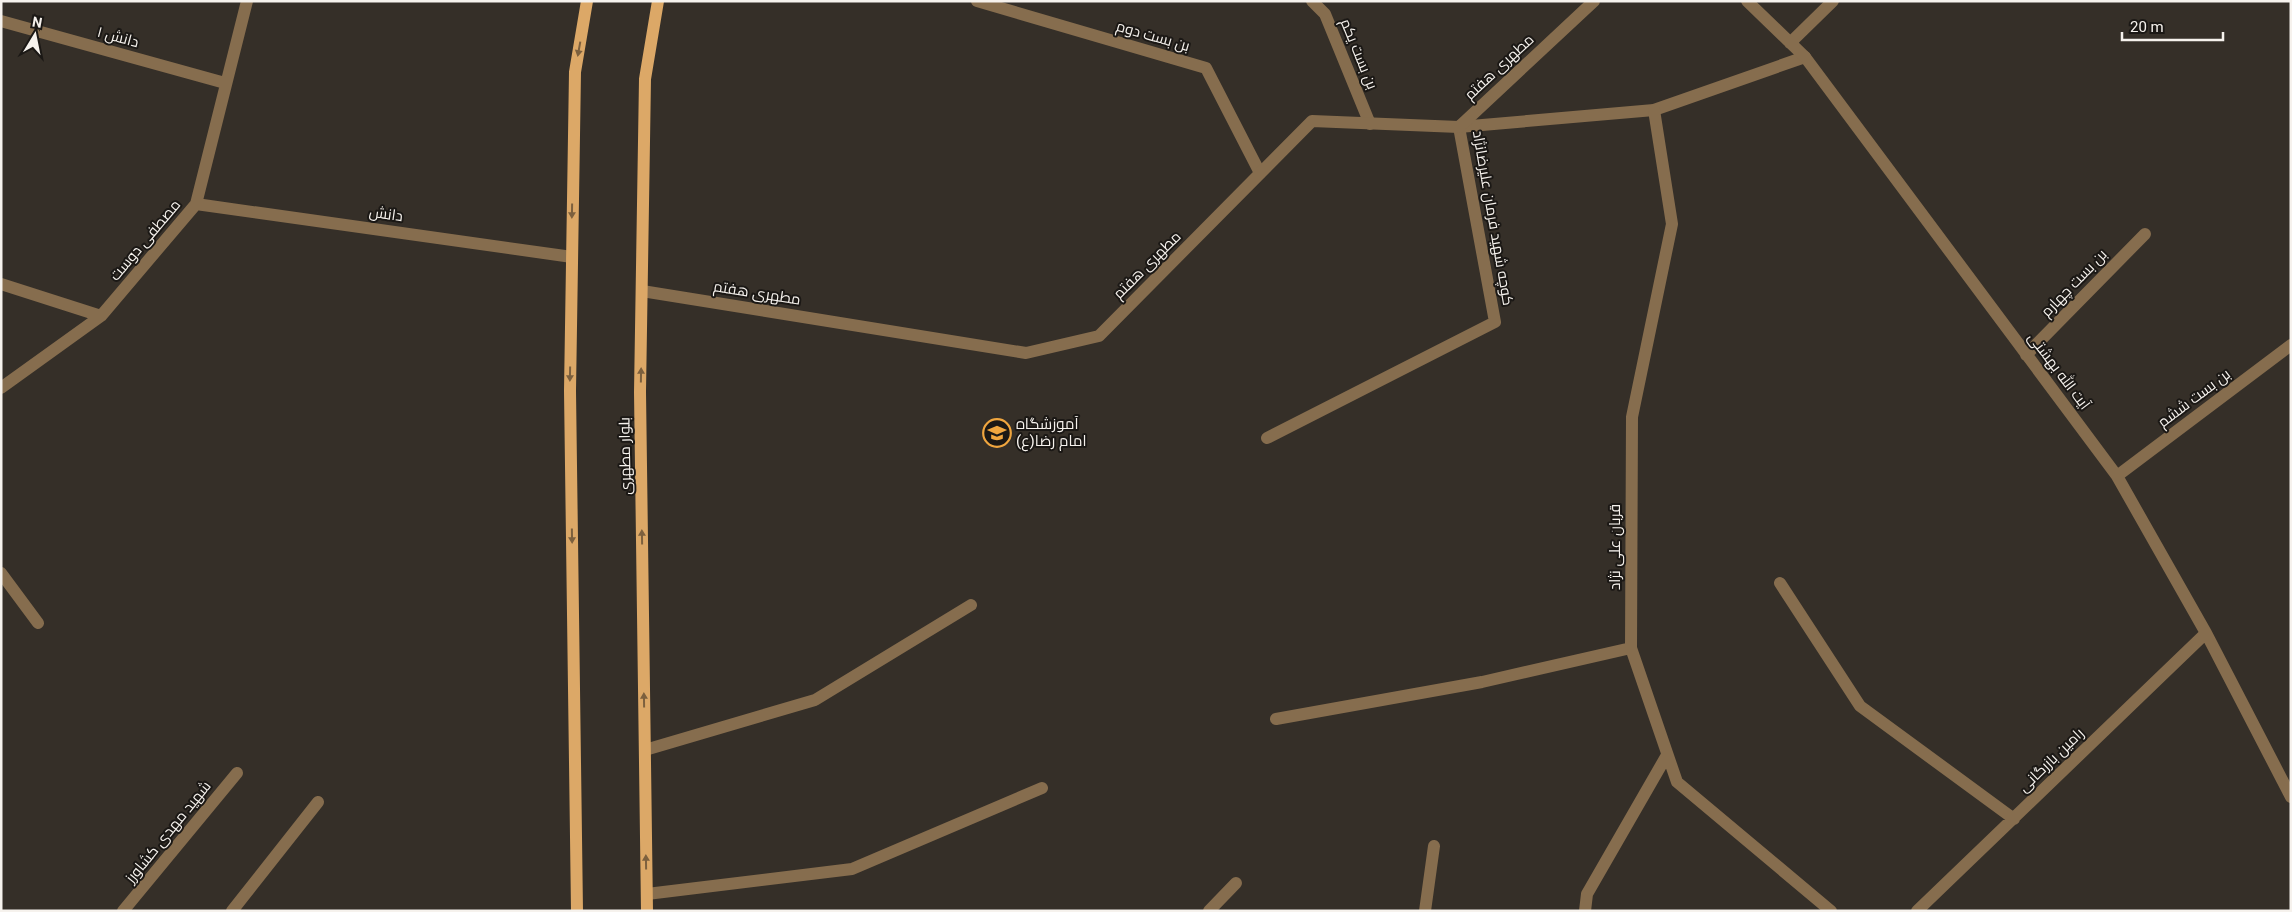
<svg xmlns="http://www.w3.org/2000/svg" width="2292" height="912" viewBox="0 0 2292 912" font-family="Roboto,Cairo,sans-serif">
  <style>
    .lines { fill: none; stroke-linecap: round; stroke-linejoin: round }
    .service { stroke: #866d4e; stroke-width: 12 }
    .minor { stroke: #866d4e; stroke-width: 12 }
    .primary { stroke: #dca867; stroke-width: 12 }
    .oneway { fill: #7c603e }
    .labels { text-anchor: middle; stroke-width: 4; stroke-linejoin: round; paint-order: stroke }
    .street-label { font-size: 15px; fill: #f6f2ed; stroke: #1b1815 }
    .poi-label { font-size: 15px; fill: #f6f2ed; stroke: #1b1815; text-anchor: start }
  </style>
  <rect width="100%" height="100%" fill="#352f28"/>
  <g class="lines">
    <!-- service -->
    <path class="service" d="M977 1 1206 68 1260 173
      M1312 1 1325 14 1370 124
      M1267 438 1495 322 1459 127 1654 110 1805 57
      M645 750 815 700 971 605
      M1209 911 1236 883"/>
    <!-- minor -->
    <path class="minor" d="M1747 1 1805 57 2117 476 2206 633 2291 797
      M1 21 225 83
      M1790 43 1833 1
      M1654 110 1672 224 1632 417 1631 648 1677 782 1831 911
      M196 204 572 257
      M1 284 101 316
      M642 291 1026 353 1099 336 1312 121 1459 127 1594 1
      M2026 355 2145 234
      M1 388 101 316 196 204 247 1
      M2117 476 2291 345
      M1 573 38 623
      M1780 583 1860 706 2014 819
      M1276 719 1482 682 1631 648
      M647 894 852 869 1042 788
      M123 911 237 773
      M232 911 318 802
      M1425 911 1434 846
      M1585 911 1587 894 1667 755
      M1917 911 2206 633"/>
    <!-- primary -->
    <path class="primary" d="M577 911 570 391 575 72 587 1
      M647 911 640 392 645 79 658 1"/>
  </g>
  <!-- one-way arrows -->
  <defs><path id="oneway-solid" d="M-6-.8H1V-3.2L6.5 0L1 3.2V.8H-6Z" transform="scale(1.25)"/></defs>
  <g class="oneway">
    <use href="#oneway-solid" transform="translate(579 49) rotate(100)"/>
    <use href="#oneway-solid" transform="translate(572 211) rotate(91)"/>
    <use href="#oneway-solid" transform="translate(570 374) rotate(91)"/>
    <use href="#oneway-solid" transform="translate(641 375) rotate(-89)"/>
    <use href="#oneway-solid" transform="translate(572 536) rotate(89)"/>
    <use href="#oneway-solid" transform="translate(642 537) rotate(-91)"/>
    <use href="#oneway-solid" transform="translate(644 700) rotate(-91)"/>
    <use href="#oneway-solid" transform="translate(646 862) rotate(-91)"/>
  </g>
  <!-- icons -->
  <defs>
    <symbol id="school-ring" viewBox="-11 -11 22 22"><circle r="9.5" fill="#1b1815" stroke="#f0a63f" stroke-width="1.5"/><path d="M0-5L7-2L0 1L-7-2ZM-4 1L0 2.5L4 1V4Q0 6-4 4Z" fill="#f0a63f"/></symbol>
  </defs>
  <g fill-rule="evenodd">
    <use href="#school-ring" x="981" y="417" width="32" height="32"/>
  </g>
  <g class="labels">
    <!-- street labels -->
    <g class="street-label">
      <text transform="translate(1153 36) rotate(16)" y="5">بن بست دوم</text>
      <text transform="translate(118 37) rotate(15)" y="5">دانش ۱</text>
      <text transform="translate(1359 54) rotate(68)" y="5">بن بست یکم</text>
      <text transform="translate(1499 67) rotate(-43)" y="5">مطهری هفتم</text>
      <text transform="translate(386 214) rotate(8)" y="5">دانش</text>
      <text transform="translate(1493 218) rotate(80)" y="5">کوچه شهید فرمان علیرضانژاد</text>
      <text transform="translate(145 240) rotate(-50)" y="5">مصطفی دوست</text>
      <text transform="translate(1147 265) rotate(-45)" y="5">مطهری هفتم</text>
      <text transform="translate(2074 283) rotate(-46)" y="5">بن بست چهارم</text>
      <text transform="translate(757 293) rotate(9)" y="5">مطهری هفتم</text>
      <text transform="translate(2059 371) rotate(53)" y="5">آیت الله بهشتی</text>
      <text transform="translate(2194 398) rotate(-37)" y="5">بن بست ششم</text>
      <text transform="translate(625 456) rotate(-91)" y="5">بلوار مطهری</text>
      <text transform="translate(1615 547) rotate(-90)" y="5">قربان علی نژاد</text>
      <text transform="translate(2051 760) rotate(-44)" y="5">رامین بازرگانی</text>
      <text transform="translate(168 832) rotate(-51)" y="5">شهید مهدی کشاورز</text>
    </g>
    <!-- poi labels -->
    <g class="poi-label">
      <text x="1016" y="429">آموزشگاه<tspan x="1016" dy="17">امام رضا(ع)</tspan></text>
    </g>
  </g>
  <!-- border -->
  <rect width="2292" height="912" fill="none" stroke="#f6f2ed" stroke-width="5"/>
  <!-- north arrow -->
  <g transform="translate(35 35) rotate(10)" stroke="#1b1815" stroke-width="4" paint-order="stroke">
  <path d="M0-4L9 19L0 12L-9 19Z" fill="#f6f2ed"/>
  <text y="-8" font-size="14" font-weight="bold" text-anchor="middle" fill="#f6f2ed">N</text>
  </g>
  <!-- scale -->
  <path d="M2122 32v8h101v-8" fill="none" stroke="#f6f2ed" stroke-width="2.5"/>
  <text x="2130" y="32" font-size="15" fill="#f6f2ed" stroke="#1b1815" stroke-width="4" paint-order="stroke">20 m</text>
</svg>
